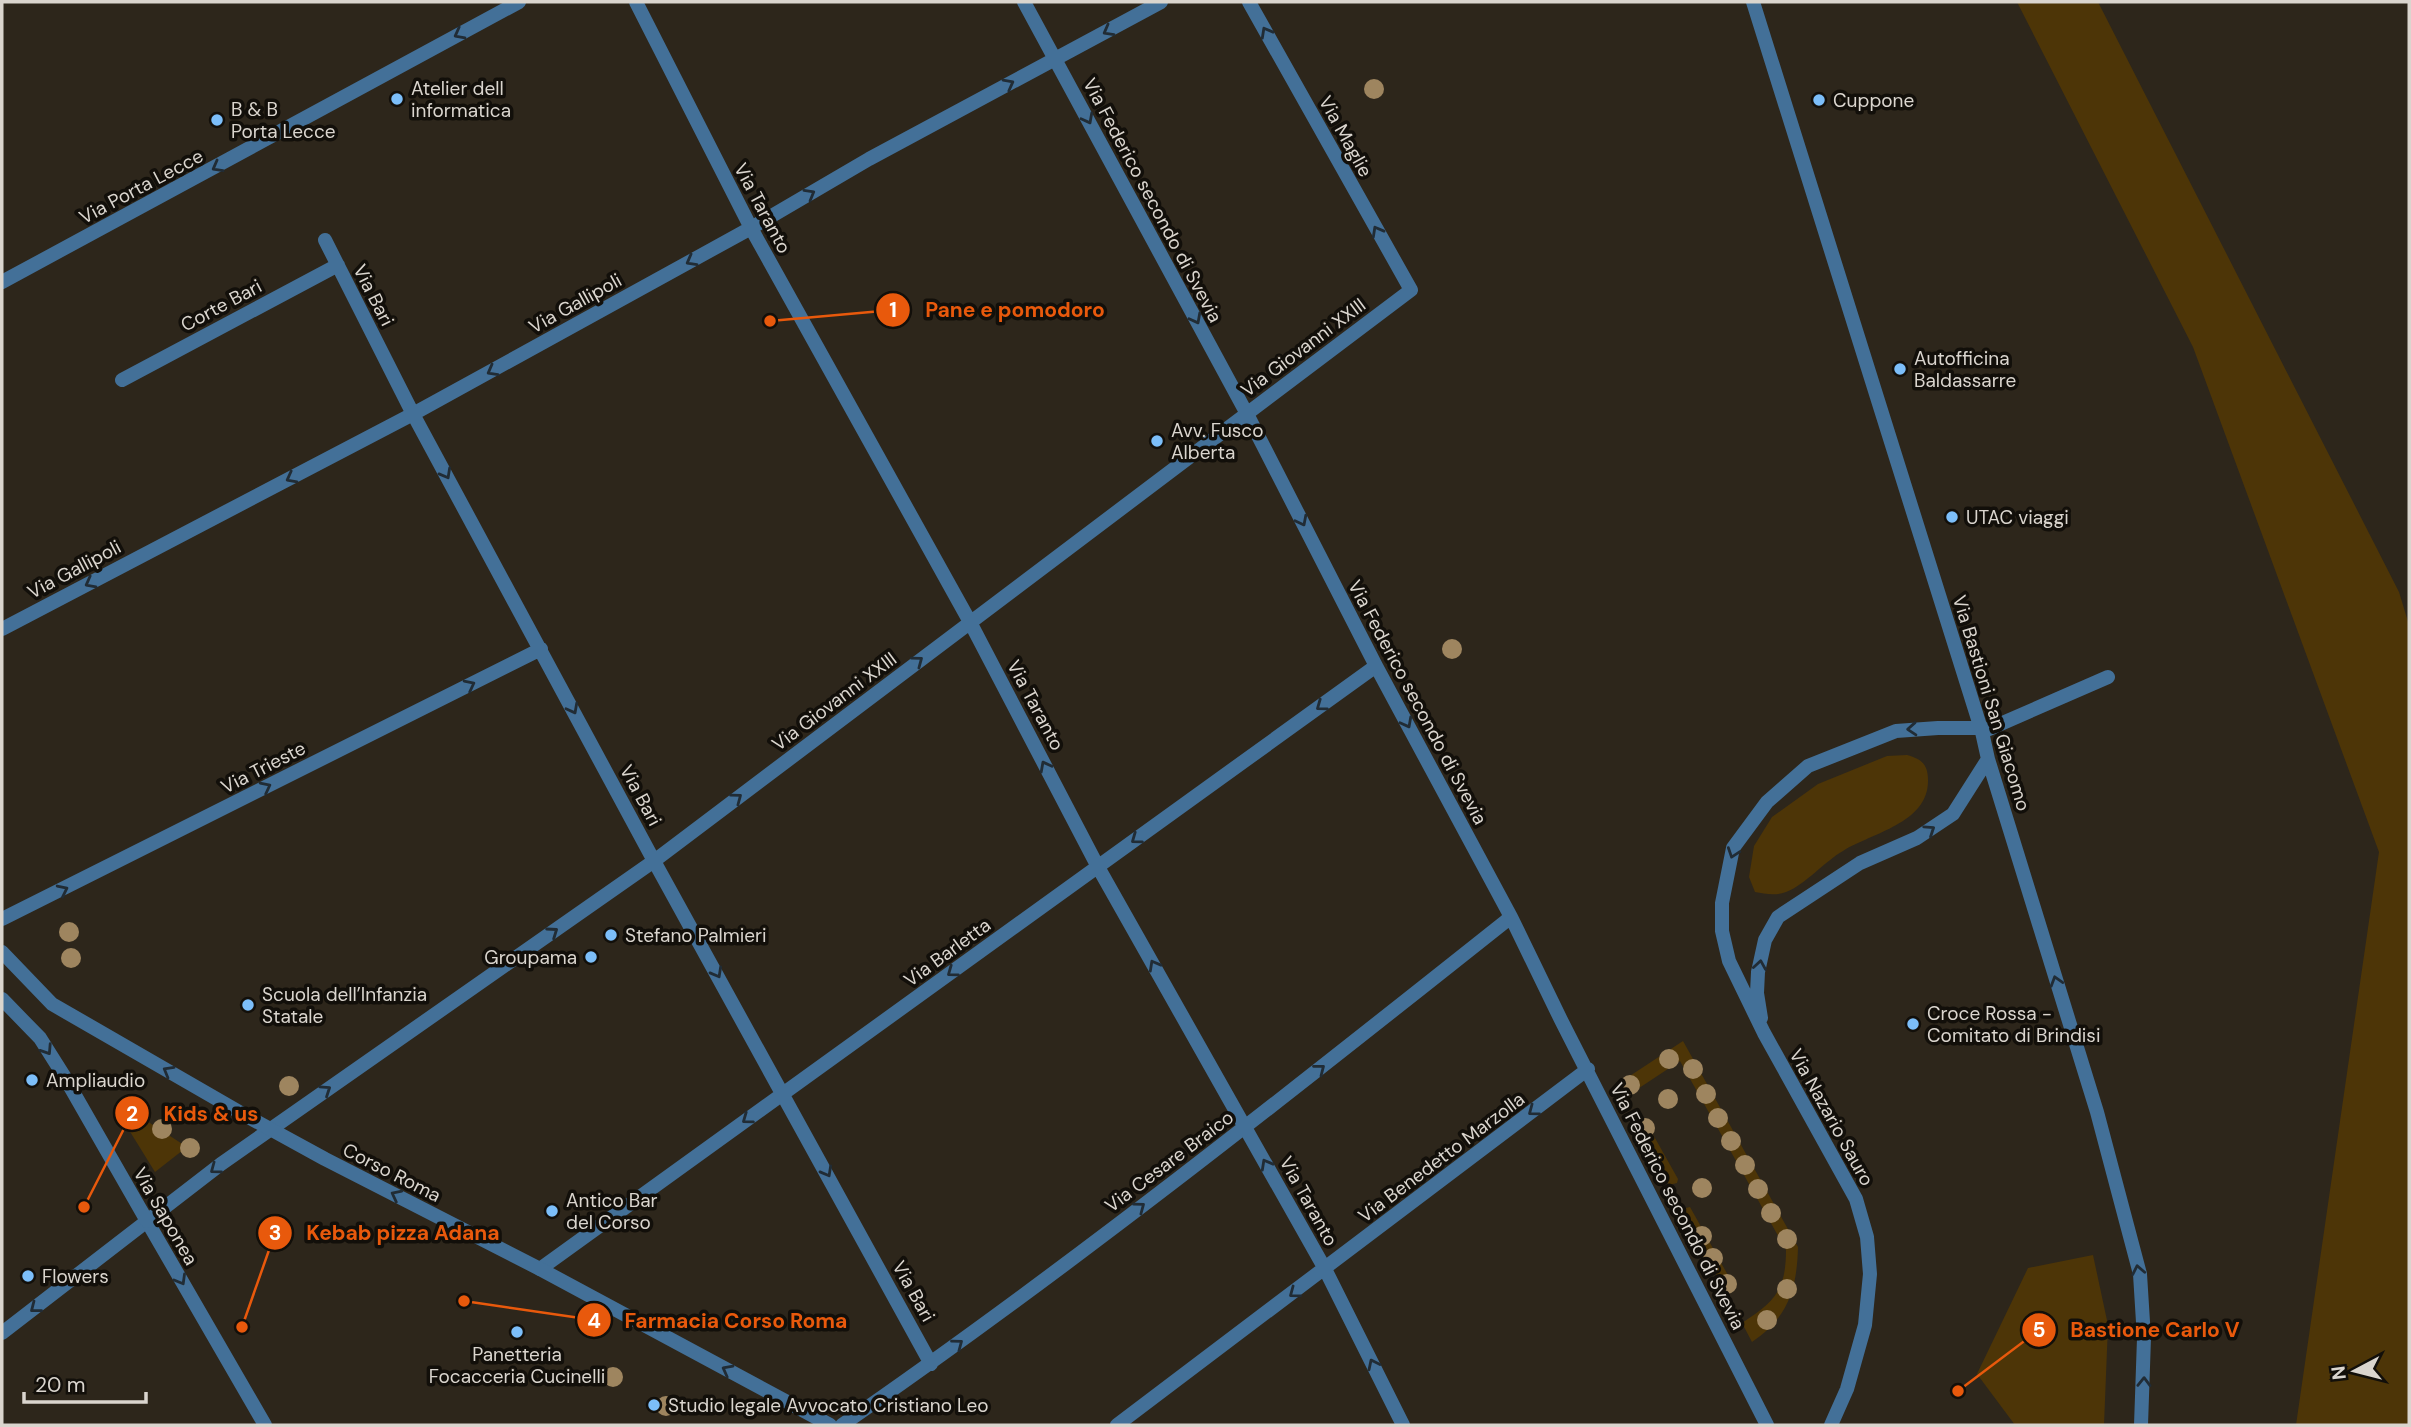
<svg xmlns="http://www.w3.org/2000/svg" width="2411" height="1427" viewBox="0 0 2411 1427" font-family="'DM Sans',sans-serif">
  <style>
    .green { fill: #4d3507 }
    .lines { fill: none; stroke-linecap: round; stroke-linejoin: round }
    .service { stroke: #437098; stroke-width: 14 }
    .minor { stroke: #437098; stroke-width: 14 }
    .tertiary { stroke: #437098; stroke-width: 14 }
    .tree { fill: #9e855f }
    .oneway { stroke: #212c35 }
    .poi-dot { fill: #7cbef9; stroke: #120f0a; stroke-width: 2.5 }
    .labels { text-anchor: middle; stroke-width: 7; stroke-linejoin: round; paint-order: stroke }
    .poi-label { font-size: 19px; fill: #dad5ce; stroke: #120f0a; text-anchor: start }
    .street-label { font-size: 19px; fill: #dad5ce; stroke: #120f0a }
    .leader { fill: none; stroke: #e8590c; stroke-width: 2.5 }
    .callout-dot { fill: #e8590c; stroke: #120f0a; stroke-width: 2.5 }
    .mark-label { font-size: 21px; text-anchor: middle; font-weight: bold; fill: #fff }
    .callout-label { font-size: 21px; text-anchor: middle; font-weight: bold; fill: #e8590c; stroke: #120f0a; stroke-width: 7; stroke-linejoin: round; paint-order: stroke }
  </style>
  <rect width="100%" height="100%" fill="#2d261b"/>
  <!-- green -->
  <path class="green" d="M2017 2H2098L2399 592 2409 625V1425H2296L2379 852 2193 347Z
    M1907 755C1922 759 1928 765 1928 780 1929 823 1872 833 1843 851 1825 861 1805 885 1786 892 1776 896 1765 894 1755 892L1749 877 1754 846 1772 817 1818 784 1887 756Z
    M1683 1041 1798 1247C1797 1289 1788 1318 1752 1342L1742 1323C1774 1302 1786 1291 1786 1250L1680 1061 1624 1098 1616 1085Z
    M127 1112H133L187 1147 155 1172 124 1122Z
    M1646 1122 1678 1179 1677 1183 1669 1185 1640 1130 1642 1123Z
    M1690 1207 1734 1286 1731 1291H1725L1684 1215 1686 1208Z
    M2093 1255 2108 1325 2104 1425H2015L1977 1374 2028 1268Z"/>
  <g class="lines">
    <!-- service -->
    <path class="service" d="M1982 732 2108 677"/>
    <!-- minor -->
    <path class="minor" d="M636 2 751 228 970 622 1098 867 1325 1269 1403 1425
      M1024 2 1247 414 1376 666 1511 917 1561 1020 1767 1425
      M325 240 413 414 654 861 931 1364
      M122 380 338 265
      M2 629 413 414 751 228 869 159 1161 2
      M2 919 541 649
      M147 1221 265 1425
      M540 1269 1376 666
      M2 1333 221 1164 654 861 1411 290 1249 2
      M842 1425C1072 1266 1292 1091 1511 917
      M1117 1425 1588 1069"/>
    <!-- tertiary -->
    <path class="tertiary" d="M1753 2 1982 732 1988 759 2097 1112 2140 1274 2144 1338 2141 1425
      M2 282 519 2
      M2 952 52 1004 241 1113 325 1159 540 1269 830 1425
      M2 999 40 1038 64 1076 147 1221
      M1761 1018 1757 993 1758 972 1765 940 1778 917 1860 863 1917 838 1953 814 1988 759
      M1831 1425 1847 1389 1865 1325 1870 1274 1867 1237 1856 1199 1764 1033 1729 961 1722 931V903L1733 848 1767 802 1808 766 1896 731 1938 728H1980"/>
  </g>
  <!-- trees -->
  <g class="tree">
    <circle cx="1374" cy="89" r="10"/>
    <circle cx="1452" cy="649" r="10"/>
    <circle cx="69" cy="932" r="10"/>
    <circle cx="71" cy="958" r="10"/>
    <circle cx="1669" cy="1059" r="10"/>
    <circle cx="1693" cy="1069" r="10"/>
    <circle cx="1630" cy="1085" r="10"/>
    <circle cx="289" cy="1086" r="10"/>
    <circle cx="1706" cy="1094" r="10"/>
    <circle cx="1668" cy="1099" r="10"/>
    <circle cx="134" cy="1110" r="10"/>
    <circle cx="1718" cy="1118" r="10"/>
    <circle cx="1645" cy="1128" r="10"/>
    <circle cx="162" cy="1129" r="10"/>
    <circle cx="1731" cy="1141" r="10"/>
    <circle cx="190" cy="1148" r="10"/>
    <circle cx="1745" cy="1165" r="10"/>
    <circle cx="1702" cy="1188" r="10"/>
    <circle cx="1758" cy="1189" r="10"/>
    <circle cx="1771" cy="1213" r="10"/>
    <circle cx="1702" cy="1236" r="10"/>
    <circle cx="1787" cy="1239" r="10"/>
    <circle cx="1713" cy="1258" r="10"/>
    <circle cx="1727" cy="1284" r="10"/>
    <circle cx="1787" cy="1289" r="10"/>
    <circle cx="1767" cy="1320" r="10"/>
    <circle cx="613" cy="1377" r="10"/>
    <circle cx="666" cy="1406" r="10"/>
  </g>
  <!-- one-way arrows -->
  <defs><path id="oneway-chevron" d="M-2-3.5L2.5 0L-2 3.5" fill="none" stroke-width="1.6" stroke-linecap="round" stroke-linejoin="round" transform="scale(1.75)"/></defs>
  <g class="oneway">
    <use href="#oneway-chevron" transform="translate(1108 31) rotate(151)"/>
    <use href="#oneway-chevron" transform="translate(1266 32) rotate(-119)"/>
    <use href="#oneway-chevron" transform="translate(459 34) rotate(152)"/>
    <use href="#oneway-chevron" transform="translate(1009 84) rotate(-28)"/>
    <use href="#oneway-chevron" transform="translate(1088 119) rotate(62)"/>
    <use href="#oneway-chevron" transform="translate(217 167) rotate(151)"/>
    <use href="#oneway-chevron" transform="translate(810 194) rotate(-30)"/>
    <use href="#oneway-chevron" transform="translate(1377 231) rotate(-119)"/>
    <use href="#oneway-chevron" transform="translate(691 261) rotate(151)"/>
    <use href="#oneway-chevron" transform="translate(1196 319) rotate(62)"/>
    <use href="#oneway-chevron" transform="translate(492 371) rotate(151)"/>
    <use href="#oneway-chevron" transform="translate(446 474) rotate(61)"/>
    <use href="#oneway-chevron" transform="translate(291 478) rotate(152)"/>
    <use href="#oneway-chevron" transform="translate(1302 521) rotate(63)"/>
    <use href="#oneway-chevron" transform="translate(90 583) rotate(152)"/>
    <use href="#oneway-chevron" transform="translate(918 661) rotate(-37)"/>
    <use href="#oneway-chevron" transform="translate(470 685) rotate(-27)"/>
    <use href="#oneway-chevron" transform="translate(1321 706) rotate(144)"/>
    <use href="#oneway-chevron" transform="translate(573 709) rotate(62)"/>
    <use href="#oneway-chevron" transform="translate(1407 723) rotate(62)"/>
    <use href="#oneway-chevron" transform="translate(1912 729) rotate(176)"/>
    <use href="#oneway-chevron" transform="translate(1045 766) rotate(-118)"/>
    <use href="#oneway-chevron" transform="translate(266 787) rotate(-27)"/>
    <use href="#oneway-chevron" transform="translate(737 798) rotate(-37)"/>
    <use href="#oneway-chevron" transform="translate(1930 830) rotate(-34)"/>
    <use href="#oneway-chevron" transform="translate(1136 839) rotate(144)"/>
    <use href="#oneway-chevron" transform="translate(1733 853) rotate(109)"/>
    <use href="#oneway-chevron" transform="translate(63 890) rotate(-26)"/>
    <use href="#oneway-chevron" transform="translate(553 932) rotate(-35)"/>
    <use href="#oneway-chevron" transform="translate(1154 965) rotate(-119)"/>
    <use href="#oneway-chevron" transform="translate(1760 965) rotate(-81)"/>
    <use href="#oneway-chevron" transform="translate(952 972) rotate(144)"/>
    <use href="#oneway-chevron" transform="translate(717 973) rotate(61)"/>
    <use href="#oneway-chevron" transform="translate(2056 981) rotate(-107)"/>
    <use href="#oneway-chevron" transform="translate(47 1050) rotate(57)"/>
    <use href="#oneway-chevron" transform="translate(1320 1069) rotate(-38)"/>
    <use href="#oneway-chevron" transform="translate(168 1071) rotate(-150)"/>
    <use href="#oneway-chevron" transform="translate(326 1090) rotate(-34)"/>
    <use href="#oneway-chevron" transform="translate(1533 1111) rotate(143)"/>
    <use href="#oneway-chevron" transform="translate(747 1119) rotate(144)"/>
    <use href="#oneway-chevron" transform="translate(1266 1164) rotate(-119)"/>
    <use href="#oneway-chevron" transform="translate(215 1169) rotate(143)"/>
    <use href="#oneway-chevron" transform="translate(827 1172) rotate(61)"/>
    <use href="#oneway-chevron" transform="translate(396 1195) rotate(-153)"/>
    <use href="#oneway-chevron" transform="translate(1140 1207) rotate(-37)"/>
    <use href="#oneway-chevron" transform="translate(2138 1270) rotate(-101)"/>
    <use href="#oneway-chevron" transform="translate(181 1280) rotate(60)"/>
    <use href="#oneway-chevron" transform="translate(1294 1293) rotate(143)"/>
    <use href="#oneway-chevron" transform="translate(35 1308) rotate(142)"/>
    <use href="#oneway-chevron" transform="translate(958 1344) rotate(-37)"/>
    <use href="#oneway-chevron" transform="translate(1373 1364) rotate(-116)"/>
    <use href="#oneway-chevron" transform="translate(727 1370) rotate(-152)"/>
    <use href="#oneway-chevron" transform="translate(2144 1382) rotate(-89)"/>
  </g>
  <!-- markers -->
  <g class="poi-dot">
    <circle cx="397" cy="99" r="7"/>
    <circle cx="1819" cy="100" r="7"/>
    <circle cx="217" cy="120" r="7"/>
    <circle cx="1900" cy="369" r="7"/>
    <circle cx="1157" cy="441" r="7"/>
    <circle cx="1952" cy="517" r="7"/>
    <circle cx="611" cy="935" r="7"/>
    <circle cx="591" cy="957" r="7"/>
    <circle cx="248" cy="1005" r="7"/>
    <circle cx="1913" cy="1024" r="7"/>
    <circle cx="32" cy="1080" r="7"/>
    <circle cx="552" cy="1211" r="7"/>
    <circle cx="28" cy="1276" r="7"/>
    <circle cx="517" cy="1332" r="7"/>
    <circle cx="654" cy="1405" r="7"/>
  </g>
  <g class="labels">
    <!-- poi labels -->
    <g class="poi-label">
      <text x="411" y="95">Atelier dell<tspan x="411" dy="22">informatica</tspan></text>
      <text x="1833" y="107">Cuppone</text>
      <text x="231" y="116">B &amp; B<tspan x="231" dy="22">Porta Lecce</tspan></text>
      <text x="1914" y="365">Autofficina<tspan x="1914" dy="22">Baldassarre</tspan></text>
      <text x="1171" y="437">Avv. Fusco<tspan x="1171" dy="22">Alberta</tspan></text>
      <text x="1966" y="524">UTAC viaggi</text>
      <text x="625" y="942">Stefano Palmieri</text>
      <text x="577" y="964" text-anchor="end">Groupama</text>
      <text x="262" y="1001">Scuola dell’Infanzia<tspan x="262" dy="22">Statale</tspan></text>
      <text x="1927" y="1020">Croce Rossa -<tspan x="1927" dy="22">Comitato di Brindisi</tspan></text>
      <text x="46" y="1087">Ampliaudio</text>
      <text x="566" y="1207">Antico Bar<tspan x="566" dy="22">del Corso</tspan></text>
      <text x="42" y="1283">Flowers</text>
      <text x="517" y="1361" text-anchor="middle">Panetteria<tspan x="517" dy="22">Focacceria Cucinelli</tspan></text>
      <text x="668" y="1412">Studio legale Avvocato Cristiano Leo</text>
    </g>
    <!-- street labels -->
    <g class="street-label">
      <text transform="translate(1346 136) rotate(61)" y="7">Via Maglie</text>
      <text transform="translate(141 186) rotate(-28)" y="7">Via Porta Lecce</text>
      <text transform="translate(1153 200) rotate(62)" y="7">Via Federico secondo di Svevia</text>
      <text transform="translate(763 208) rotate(62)" y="7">Via Taranto</text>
      <text transform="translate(374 295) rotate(63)" y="7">Via Bari</text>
      <text transform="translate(575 303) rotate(-29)" y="7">Via Gallipoli</text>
      <text transform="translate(221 305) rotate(-28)" y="7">Corte Bari</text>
      <text transform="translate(1303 347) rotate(-37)" y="7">Via Giovanni XXIII</text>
      <text transform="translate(74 569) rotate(-28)" y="7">Via Gallipoli</text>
      <text transform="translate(834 701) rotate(-37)" y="7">Via Giovanni XXIII</text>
      <text transform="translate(1418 702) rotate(62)" y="7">Via Federico secondo di Svevia</text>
      <text transform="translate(1992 703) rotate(73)" y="7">Via Bastioni San Giacomo</text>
      <text transform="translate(1036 705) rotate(62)" y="7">Via Taranto</text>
      <text transform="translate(263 767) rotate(-27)" y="7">Via Trieste</text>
      <text transform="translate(641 795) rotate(62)" y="7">Via Bari</text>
      <text transform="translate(947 952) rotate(-36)" y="7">Via Barletta</text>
      <text transform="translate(1832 1117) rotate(61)" y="7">Via Nazario Sauro</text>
      <text transform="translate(1441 1157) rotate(-37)" y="7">Via Benedetto Marzolla</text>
      <text transform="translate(1169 1161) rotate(-37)" y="7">Via Cesare Braico</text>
      <text transform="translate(392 1172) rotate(27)" y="7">Corso Roma</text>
      <text transform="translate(1309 1201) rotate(61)" y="7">Via Taranto</text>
      <text transform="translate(1678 1206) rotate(63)" y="7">Via Federico secondo di Svevia</text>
      <text transform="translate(166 1216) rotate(60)" y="7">Via Saponea</text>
      <text transform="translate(914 1291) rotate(61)" y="7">Via Bari</text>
    </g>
  </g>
  <!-- callouts -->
  <path class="leader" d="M770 321L893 310M84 1207L132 1113M242 1327L275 1233M464 1301L594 1320M1958 1391L2039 1330"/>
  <g class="callout-dot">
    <circle cx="770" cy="321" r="7"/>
    <circle cx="84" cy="1207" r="7"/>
    <circle cx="242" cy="1327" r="7"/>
    <circle cx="464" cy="1301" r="7"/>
    <circle cx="1958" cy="1391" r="7"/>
    <circle cx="893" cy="310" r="18"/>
    <circle cx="132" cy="1113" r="18"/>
    <circle cx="275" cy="1233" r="18"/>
    <circle cx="594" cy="1320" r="18"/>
    <circle cx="2039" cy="1330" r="18"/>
  </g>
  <g class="mark-label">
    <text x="893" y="317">1</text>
    <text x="132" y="1121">2</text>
    <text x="275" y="1240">3</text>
    <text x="594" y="1328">4</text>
    <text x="2039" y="1337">5</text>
  </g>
  <g class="callout-label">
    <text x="1015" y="317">Pane e pomodoro</text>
    <text x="211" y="1121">Kids &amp; us</text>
    <text x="403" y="1240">Kebab pizza Adana</text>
    <text x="736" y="1328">Farmacia Corso Roma</text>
    <text x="2155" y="1337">Bastione Carlo V</text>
  </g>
  <!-- border -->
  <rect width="2411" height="1427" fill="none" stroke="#dad5ce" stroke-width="7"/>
  <!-- north arrow -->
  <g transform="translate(2355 1371) rotate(263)" stroke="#120f0a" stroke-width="5" paint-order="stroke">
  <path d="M0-5L12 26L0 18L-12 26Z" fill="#dad5ce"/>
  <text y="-10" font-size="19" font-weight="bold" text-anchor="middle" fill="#dad5ce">N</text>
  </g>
  <!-- scale -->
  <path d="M24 1392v10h122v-10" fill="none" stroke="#dad5ce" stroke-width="3.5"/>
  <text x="35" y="1392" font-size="21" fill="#dad5ce" stroke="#120f0a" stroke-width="5" paint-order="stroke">20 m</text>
</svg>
